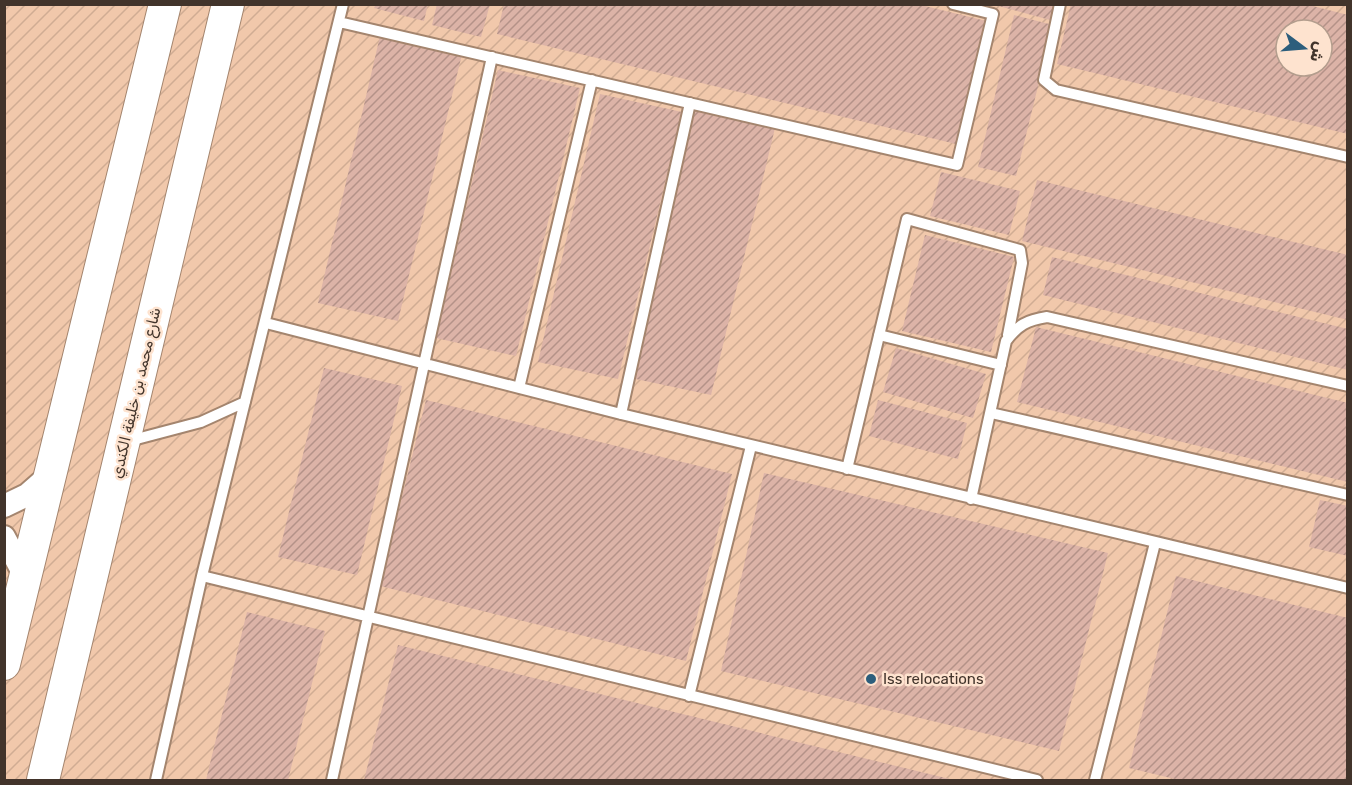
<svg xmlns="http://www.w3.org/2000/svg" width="1352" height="785" viewBox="0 0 1352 785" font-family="Rubik,'Noto Sans Arabic',sans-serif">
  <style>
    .industrial { fill: url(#industrial-furrows); fill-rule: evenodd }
    .building { fill: url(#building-hatch); fill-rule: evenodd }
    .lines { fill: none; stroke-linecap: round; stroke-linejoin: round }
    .service-casing { stroke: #a4856e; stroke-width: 14 }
    .minor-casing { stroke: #a4856e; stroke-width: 26 }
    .secondary-casing { stroke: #a4856e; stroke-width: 34 }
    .service { stroke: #fff; stroke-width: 10 }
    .minor { stroke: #fff; stroke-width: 22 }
    .secondary { stroke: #fff; stroke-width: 32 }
    .poi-dot { fill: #2d5e7c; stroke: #fee3cf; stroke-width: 2 }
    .labels { text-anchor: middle; stroke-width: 5; stroke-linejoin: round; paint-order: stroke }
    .street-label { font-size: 15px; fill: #42342b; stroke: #fee3cf }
    .poi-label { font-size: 15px; fill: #42342b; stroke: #fee3cf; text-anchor: start }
  </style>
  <defs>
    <pattern id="industrial-furrows" width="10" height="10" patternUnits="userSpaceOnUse" patternTransform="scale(1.5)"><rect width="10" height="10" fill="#f1c8ab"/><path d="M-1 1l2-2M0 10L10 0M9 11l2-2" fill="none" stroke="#d0ac93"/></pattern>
    <pattern id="building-hatch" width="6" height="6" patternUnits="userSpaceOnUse" patternTransform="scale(1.5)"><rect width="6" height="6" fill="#dcb3a7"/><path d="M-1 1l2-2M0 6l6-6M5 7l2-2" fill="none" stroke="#b49288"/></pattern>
  </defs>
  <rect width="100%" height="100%" fill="#f6d4bb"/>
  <!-- industrial -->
  <path class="industrial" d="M5 5H1347V780H5ZM1286 30H1322V66H1286Z"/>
  <!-- building -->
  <path class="building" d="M376 4H428L424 21 374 8Z
    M437 4H490L481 37 432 25Z
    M504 4H917L986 21 956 144 497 34Z
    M991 4H1054L1050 20Z
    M1071 4H1305L1348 15V134L1057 64ZM1286 30H1322V66H1286Z
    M1014 15 1053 25 1016 176 978 167Z
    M380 36 462 54 398 321 318 303Z
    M498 70 580 88 516 356 436 338Z
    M600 94 682 112 618 379 538 362Z
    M693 110 775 128 711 395 631 378Z
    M941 172 1020 191 1009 235 930 216Z
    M1037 180 1348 255V320L1022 241Z
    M925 235 1014 257 991 352 902 331Z
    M1052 257 1348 329V370L1043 295Z
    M1036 327 1348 403V482L1017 402Z
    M896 348 986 374 973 418 883 392Z
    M324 368 402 386 357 575 278 557Z
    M426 400 732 474 686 661 380 586Z
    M878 400 967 423 958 459 869 436Z
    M764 473 1108 553 1059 751 721 671Z
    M1320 500 1348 506V556L1309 547Z
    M1176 576 1348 618V780H1179L1129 768Z
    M247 612 325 631 288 780H206Z
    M398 645 954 780H364Z"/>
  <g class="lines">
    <defs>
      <path id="service" d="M1060 4 1044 80 1056 90 1348 157
        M339 22 957 165 993 14 953 4
        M266 323 621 414 1348 588
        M879 335 1001 365
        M519 388 592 80
        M991 413 1348 495
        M621 414 690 103
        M129 441 201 422 245 402
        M847 469 907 219 1020 250 1022 263 1008 335
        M971 499 1006 341C1018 325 1027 320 1047 317L1348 386
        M202 576 1037 780
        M689 696 751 446
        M156 780 202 576 343 4
        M332 780 492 57
        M1095 780 1155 543"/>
      <path id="minor" d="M4 506 27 495 51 474
        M4 537 26 578"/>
      <path id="secondary" d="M4 664 165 4
        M43 780 228 4"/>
    </defs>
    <!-- service casing -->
    <use href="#service" class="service-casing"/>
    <!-- minor casing -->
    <use href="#minor" class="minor-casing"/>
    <!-- secondary casing -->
    <use href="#secondary" class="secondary-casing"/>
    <!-- service -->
    <use href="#service" class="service"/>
    <!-- minor -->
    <use href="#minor" class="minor"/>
    <!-- secondary -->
    <use href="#secondary" class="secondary"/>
  </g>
  <!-- markers -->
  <circle class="poi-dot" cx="871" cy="679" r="6"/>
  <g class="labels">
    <!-- street labels -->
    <g class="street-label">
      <text transform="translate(136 393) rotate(-77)" y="5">شارع محمد بن خليفة الكندي</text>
    </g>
    <!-- poi labels -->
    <g class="poi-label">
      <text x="883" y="684">Iss relocations</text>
    </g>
  </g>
  <!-- border -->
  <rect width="1352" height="785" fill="none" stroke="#42342b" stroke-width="12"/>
  <!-- north arrow -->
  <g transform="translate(1304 48) rotate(106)"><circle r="28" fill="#fee3cf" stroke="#b39d8d" stroke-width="1.5"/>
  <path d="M0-4.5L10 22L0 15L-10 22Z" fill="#2d5e7c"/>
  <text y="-9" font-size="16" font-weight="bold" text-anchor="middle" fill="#42342b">ش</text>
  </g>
</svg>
